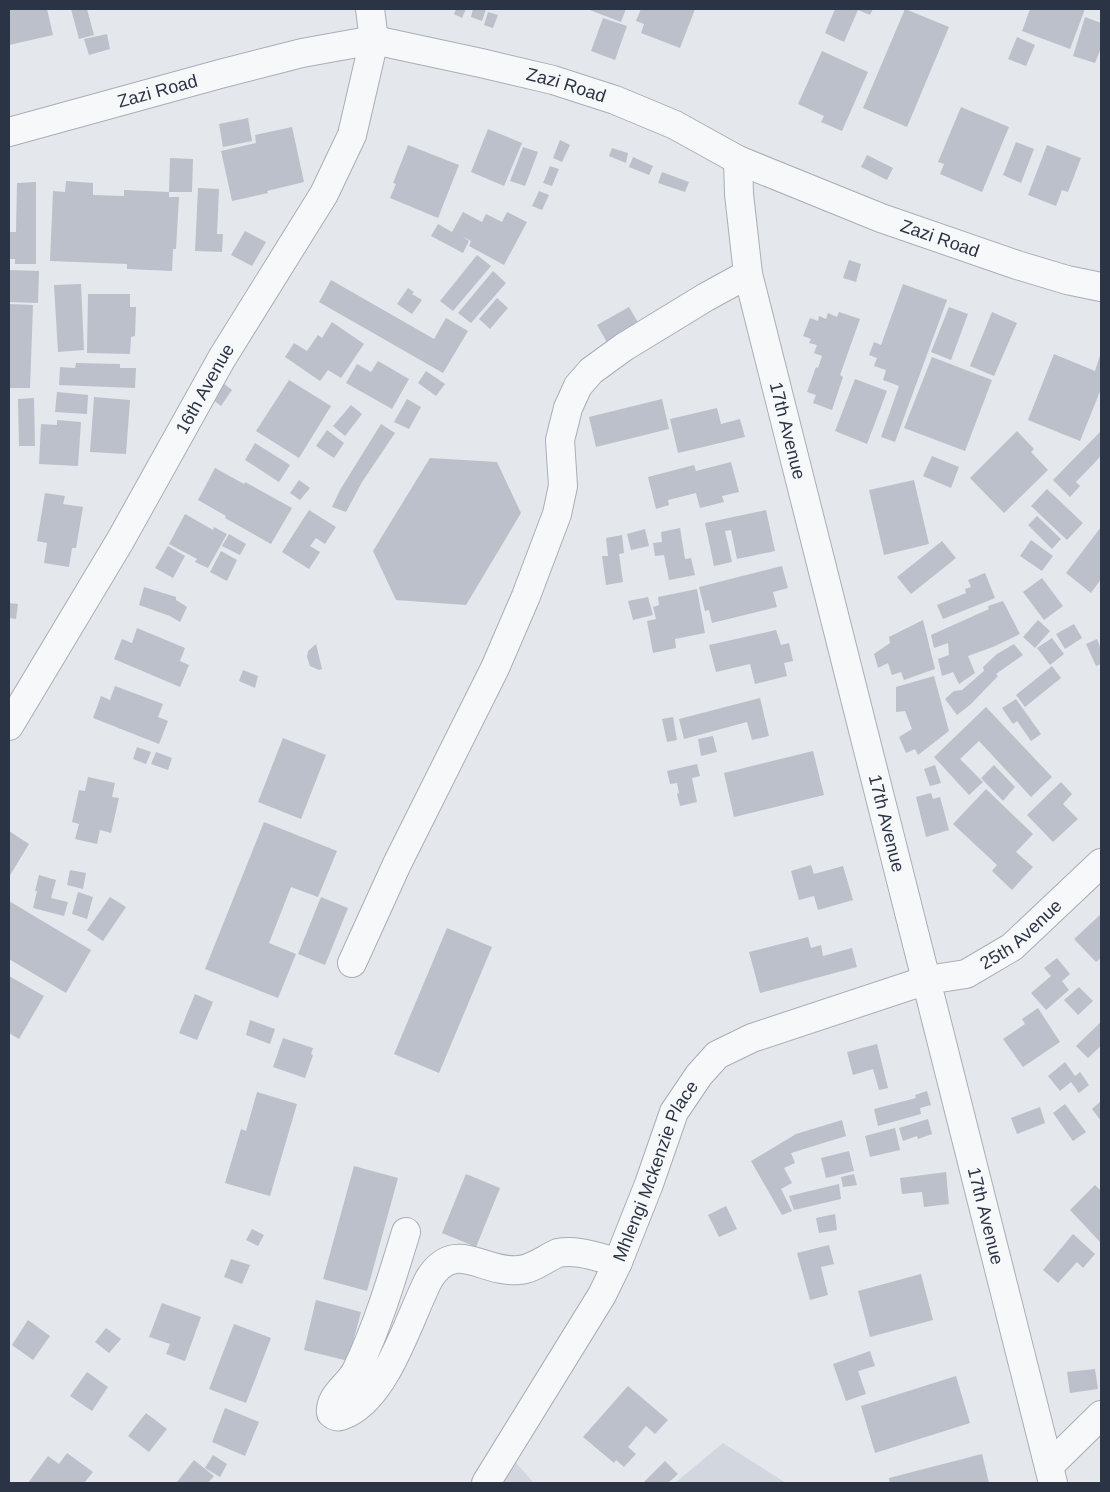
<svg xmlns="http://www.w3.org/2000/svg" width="1110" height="1492" viewBox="0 0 1110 1492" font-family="Helvetica,sans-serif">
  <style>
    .built { fill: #d2d6de }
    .building { fill: #bbc0ca }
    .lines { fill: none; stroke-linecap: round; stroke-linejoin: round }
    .minor-casing { stroke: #a9aeb7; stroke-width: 30 }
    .minor { stroke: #f7f8fa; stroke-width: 28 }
    .labels { text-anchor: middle; stroke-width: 4; stroke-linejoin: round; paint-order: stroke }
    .street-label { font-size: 18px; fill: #2b3445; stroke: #f4f6f9 }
  </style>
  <rect width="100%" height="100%" fill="#e4e7ec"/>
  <!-- built -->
  <path class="built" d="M723 1443 786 1483H675Z
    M507 1453 534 1483H490Z"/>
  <!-- building -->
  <path class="building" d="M9 9H47L53 35 9 45Z
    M71 9H87L94 35 79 39Z
    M456 9H466L462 18 454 14Z
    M473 9H486L482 21 471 17Z
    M587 9H626L621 22Z
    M641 9H695L680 48 641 33 644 24 636 21Z
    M835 9H873L870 15 858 10 844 42 825 33Z
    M905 9 949 27 907 127 863 108Z
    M1030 9H1085L1070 49 1022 31Z
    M488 12 498 15 493 28 484 25Z
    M1085 17 1101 23V48L1095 63 1073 56Z
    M603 18 627 26 615 60 591 51Z
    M107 34 110 49 89 55 84 39Z
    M1017 37 1035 45 1026 66 1008 59Z
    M822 51 868 72 842 131 821 122 824 116 798 104Z
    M961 107 1009 127 982 192 940 174 944 164 938 162Z
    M248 118 252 141 223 147 219 124Z
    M292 127 304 182 267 191 268 193 232 201 221 151 256 143 255 135Z
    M488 129 522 143 504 186 471 172Z
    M560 140 570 145 562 162 553 158Z
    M1016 142 1034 149 1021 183 1003 175Z
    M408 145 459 165 438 218 390 198 396 184 393 183Z
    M1047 145 1081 158 1068 192 1062 190 1056 206 1028 195Z
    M523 147 538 152 525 186 510 181Z
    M612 148 628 153 626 163 609 156Z
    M867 155 893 168 887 180 861 167Z
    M633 157 653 166 649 175 629 167Z
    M170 158 193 159 192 192H169Z
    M550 166 559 169 552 186 543 183Z
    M662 172 689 182 685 192 658 183Z
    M66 181 93 183V195L124 196V190L169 192V197H179L176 249H173L172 271 127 269V264L50 261 53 191 65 192Z
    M36 182V264H15V259H9V232H16L17 183Z
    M198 188 219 189 217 234H223L222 252 195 251Z
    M539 191 549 195 542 210 532 206Z
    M463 212 482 222 486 214 502 222 507 212 527 222 504 265 469 246 471 241 462 236 469 241 463 253 431 236 438 224 452 232Z
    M245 231 266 242 252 266 231 255Z
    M477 255 491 266 453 311 440 301Z
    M849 260 861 264 856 282 843 278Z
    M9 270 39 271 38 303 9 302Z
    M493 271 506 283 471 323 458 313Z
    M331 280 434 339 446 318 468 331 443 373 319 302Z
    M81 284 84 350 58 352 54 285Z
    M903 284 947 300 895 442 881 437 899 386 883 380 886 370 874 366 877 358 869 355 874 342 881 345Z
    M408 288 414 292 412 294 422 300 412 314 397 304Z
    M88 294H130V307H136L135 336 131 337 130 354 87 353Z
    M497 298 508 308 490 329 479 319Z
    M9 304 33 305 30 388H9Z
    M629 307 640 326 608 344 597 325Z
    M949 307 968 314 951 360 931 352Z
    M839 312 860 319 840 375 843 377 832 410 813 403 816 395 807 392 816 367 818 368 822 356 814 353 817 345 809 343 811 339 803 336 810 318 818 321 819 316 826 319 828 313 837 317Z
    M992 312 1017 323 994 376 970 366Z
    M332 322 364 344 341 378 328 370 320 381 285 357 294 343 307 351 318 335 322 338Z
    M1101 352V389L1080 441 1028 420 1054 354 1095 371Z
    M932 357 992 380 965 451 904 428Z
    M378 361 409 379 392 409 346 383 357 364 371 372Z
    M76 363 120 364V368H136L135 388 59 385 60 367 75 368Z
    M426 371 445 384 436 396 418 383Z
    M855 379 887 391 867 444 835 431Z
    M289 380 331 406 299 458 256 431Z
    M223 383 232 390 221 406 212 399Z
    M57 392 88 395 87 414 55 412Z
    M94 397 130 400 126 454 90 452Z
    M34 398 35 446H19L18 399Z
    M407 399 421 407 409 429 394 422Z
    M662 399 669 429 596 447 589 417Z
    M351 405 362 414 345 436 333 426Z
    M717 408 721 424 740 419 745 437 678 453 670 419Z
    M57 420 81 422 78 466 39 464 41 424 57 425Z
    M381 424 395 433 362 482 346 512 332 507 340 490Z
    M327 430 344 443 334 458 316 446Z
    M1017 431 1034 449 1031 452 1048 470 1004 513 970 478Z
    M1101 431V456L1076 482 1080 486 1070 497 1053 480Z
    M255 443 290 465 279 482 245 460Z
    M932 456 959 467 951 488 923 476Z
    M430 458 497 462 521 513 466 605 396 600 373 551Z
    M731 462 739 492 722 496 724 502 700 508 696 493 668 500 669 505 656 509 648 477 694 465 696 471Z
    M215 468 244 484 245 482 292 508 271 544 225 518 226 516 198 500Z
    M299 480 310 488 300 500 290 493Z
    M914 480 929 544 884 555 869 490Z
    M1047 489 1083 523 1067 540 1031 506Z
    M45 493 65 496 63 504 83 507 76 548H72L69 567 44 563 47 543 37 541Z
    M309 510 336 527 325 544 316 538 310 546 320 552 309 569 282 552Z
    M766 510 775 551 737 559 731 530 725 531 732 562 714 566 705 523Z
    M185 514 213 530 214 527 227 534 208 568 195 562 197 559 169 544Z
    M1037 516 1061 539 1052 549 1028 525Z
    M1101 527V579L1091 593 1066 573Z
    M680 528 685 559 691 558 695 575 669 580 664 555 655 556 653 543 662 542 661 532Z
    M645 529 649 546 631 550 627 534Z
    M229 534 246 544 240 555 222 546Z
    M622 535 624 553 619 554 623 582 606 585 602 556H608L606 538Z
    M1031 540 1053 556 1042 571 1020 556Z
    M942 541 956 558 911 594 897 577Z
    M168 546 185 556 173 578 155 568Z
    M221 551 237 560 227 581 210 572Z
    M782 566 788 588 773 592 777 607 712 623 709 610 705 611 699 587Z
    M985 573 995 598 943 619 937 605 966 593 965 589 971 587 968 580Z
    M1042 578 1063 606 1044 620 1023 592Z
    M144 587 176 597V600L187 607 180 622 170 616 139 605Z
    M697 589 705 633 675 639 676 648 653 653 647 621 656 619 653 607 659 605 658 597Z
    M648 597 653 615 633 620 628 601Z
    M1003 601 1020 634 993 647 968 656 975 673 959 684 953 672 942 676 938 659 949 655 948 643 934 648 931 635 989 609 988 606Z
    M9 603 18 604 16 619 9 618Z
    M923 620 935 669 904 680 901 672 892 675 888 663 878 668 874 654 890 643 889 637Z
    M1038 620 1050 631 1035 648 1023 637Z
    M1074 624 1082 638 1065 649 1056 634Z
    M137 628 185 648 180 661 189 665 180 687 114 659 122 639 132 643Z
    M776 630 781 645 789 643 793 661 784 663 787 676 755 684 750 664 716 672 709 645Z
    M1052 638 1064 654 1050 665 1037 648Z
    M1097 639 1101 649V664L1096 666 1086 644Z
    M316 644 322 669 319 670 310 666 307 657 308 651Z
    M1014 644 1023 655 996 674 998 676 971 704 957 715 945 699 954 691 962 690 984 671 983 667 997 654Z
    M1052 666 1061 678 1025 707 1016 695Z
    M243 670 258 676 255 688 239 681Z
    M934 676 949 731 918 755 915 749 906 753 899 737 912 729 905 711 896 712V687Z
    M115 686 163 704 158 717 168 721 159 744 93 718 101 696 110 700Z
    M760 698 769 736 752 740 747 722 684 739 679 719Z
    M1016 699 1041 734 1031 741 1017 721 1013 724 1002 708Z
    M986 707 1052 777 1031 797 979 741 960 759 983 782 969 795 934 757Z
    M673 717 677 740 667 742 662 719Z
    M713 736 717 752 701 756 698 739Z
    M283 738 326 755 301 819 258 802Z
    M137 747 151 752 146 764 133 759Z
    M813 751 824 795 734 817 724 773Z
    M156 752 172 758 168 770 151 764Z
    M697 764 700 776 692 778 697 802 680 806 677 794 679 793 677 783 670 784 667 771Z
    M935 765 941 783 930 786 924 769Z
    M994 765 1015 787 1003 801 981 778Z
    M88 777 115 783 112 797 119 798 111 833 100 830 97 844 75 839 79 824 72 822 79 790 85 791Z
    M1061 782 1072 794 1063 804 1078 819 1053 842 1027 815Z
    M986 789 1033 834 1016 852 1033 867 1012 890 992 871 997 865 953 824Z
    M931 793 933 799 940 797 949 830 926 837 916 797Z
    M264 822 337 851 318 897 291 887 269 943 296 954 278 998 205 969Z
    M9 831 29 844 9 877Z
    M811 865 814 874 843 866 853 900 818 910 814 896 799 900 791 871Z
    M70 870 86 873 83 889 67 885Z
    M39 875 56 880 51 898 68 902 64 916 33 908 37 891H35Z
    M78 892 93 897 87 919 72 914Z
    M110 897 126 907 103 941 87 930Z
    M321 897 348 908 325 965 298 954Z
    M9 901 91 950 66 993 9 959Z
    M1101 914V958L1096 962 1074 939Z
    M447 928 492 947 439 1073 394 1054Z
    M808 937 811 948 821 945 823 956 852 948 857 967 760 993 749 952Z
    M1057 958 1070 974 1062 981 1069 990 1046 1010 1031 993 1051 976 1044 968Z
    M9 976 44 996 19 1039 9 1033Z
    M1079 987 1093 1001 1078 1015 1064 1000Z
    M195 994 213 1002 197 1040 179 1033Z
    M1038 1008 1060 1042 1023 1067 1003 1039 1025 1024 1022 1019Z
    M250 1020 275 1029 270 1044 246 1035Z
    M1101 1022V1046L1088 1058 1076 1046Z
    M283 1038 313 1048 311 1054 313 1055 305 1078 273 1067Z
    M877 1044 888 1088 879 1090 873 1069 853 1075 847 1052Z
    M1065 1062 1075 1076 1080 1072 1089 1085 1079 1093 1071 1082 1060 1091 1048 1076Z
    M927 1091 931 1105 920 1108 921 1114 878 1126 874 1109 916 1098 915 1095Z
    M257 1092 297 1104 270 1196 225 1183 241 1129 246 1131Z
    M1101 1101V1121L1092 1109Z
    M1065 1104 1086 1132 1073 1141 1053 1113Z
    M1040 1107 1045 1123 1017 1134 1011 1118Z
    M928 1119 932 1134 918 1139 917 1136 903 1141 899 1128Z
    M842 1120 846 1136 791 1153 795 1163 784 1168 792 1183 781 1189 792 1211 782 1215 751 1161 796 1134Z
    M895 1128 900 1150 870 1157 865 1136Z
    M849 1151 854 1171 826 1178 821 1158Z
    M354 1166 398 1178 367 1291 323 1279Z
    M946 1172 949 1204 924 1207 922 1192 902 1194 900 1178Z
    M466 1174 500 1188 476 1247 442 1233Z
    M854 1174 857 1185 843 1187 841 1177Z
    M839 1184 841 1199 794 1210 789 1196Z
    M1095 1185 1101 1191V1243L1070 1210Z
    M726 1206 737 1229 719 1237 708 1215Z
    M835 1214 837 1230 819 1233 816 1218Z
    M252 1229 264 1235 258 1246 246 1240Z
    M1073 1234 1095 1254 1083 1268 1077 1262 1058 1283 1043 1270Z
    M829 1245 834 1264 821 1267 828 1295 810 1300 797 1253Z
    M231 1259 250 1265 242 1284 224 1277Z
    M921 1274 933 1320 870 1337 858 1291Z
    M316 1300 361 1312 348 1361 304 1350Z
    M162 1303 201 1317 185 1361 166 1354 170 1344 149 1337Z
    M28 1320 50 1336 33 1360 12 1345Z
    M234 1324 271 1338 246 1403 209 1389Z
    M106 1328 121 1339 109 1353 95 1342Z
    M870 1351 875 1366 858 1371 866 1394 846 1401 833 1364Z
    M1095 1369 1098 1389 1070 1393 1067 1372Z
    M87 1372 108 1387 92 1411 70 1396Z
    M956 1376 970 1423 875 1453 861 1406Z
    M628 1386 668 1420 655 1434 646 1426 628 1447 636 1454 624 1467 616 1460 614 1463 583 1437Z
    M225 1408 259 1422 245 1456 212 1442Z
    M146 1413 167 1429 149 1452 128 1436Z
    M67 1453 93 1472 84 1483H28L48 1456 59 1464Z
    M982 1454 989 1483H890L889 1478Z
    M213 1455 227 1464 220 1477 205 1468Z
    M194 1460 214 1476 208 1483H178L177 1482Z
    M665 1461 678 1474 668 1483H643Z"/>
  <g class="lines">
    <defs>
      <g id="minor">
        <path id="s1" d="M9 132 220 74 302 53 374 40 481 63 553 80 615 100 675 125 738 160 881 218 1017 265 1067 280 1101 287"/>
        <path id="s2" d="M738 160 739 194 748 274 1053 1483"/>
        <path id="s3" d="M9 726 120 541 222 358 324 194 352 135 374 40 370 9"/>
        <path d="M352 963 397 864 495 668 526 596 557 514 563 486 560 440 568 408 578 386 591 371 624 347 706 297 748 274"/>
        <path d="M406 1232C392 1278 378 1325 357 1369 350 1385 329 1395 331 1413 337 1419 341 1416 348 1413 388 1393 409 1318 429 1279 455 1237 483 1274 519 1270 533 1269 546 1258 558 1253 578 1249 599 1258 618 1262"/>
        <path d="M1049 1466 1101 1415"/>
        <path id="s4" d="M486 1483 602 1295 618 1262 649 1184 674 1112 699 1075 717 1055 752 1038 927 980 966 974 1012 947 1101 863"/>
      </g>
    </defs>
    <!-- minor casing -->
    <use href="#minor" class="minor-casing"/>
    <!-- minor -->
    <use href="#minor" class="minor"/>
  </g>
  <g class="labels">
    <!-- street labels -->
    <g class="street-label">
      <text dy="6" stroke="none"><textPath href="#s1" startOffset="574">Zazi Road</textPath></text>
      <text dy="6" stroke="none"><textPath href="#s1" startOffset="154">Zazi Road</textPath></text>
      <text dy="6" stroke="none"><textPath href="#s1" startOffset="979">Zazi Road</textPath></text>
      <text dy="6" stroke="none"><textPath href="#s3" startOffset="390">16th Avenue</textPath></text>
      <text dy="6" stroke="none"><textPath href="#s2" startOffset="276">17th Avenue</textPath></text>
      <text dy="6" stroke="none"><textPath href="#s2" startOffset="681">17th Avenue</textPath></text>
      <text dy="6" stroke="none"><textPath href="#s4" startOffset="820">25th Avenue</textPath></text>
      <text dy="6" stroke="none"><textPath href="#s4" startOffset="356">Mhlengi Mckenzie Place</textPath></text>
      <text dy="6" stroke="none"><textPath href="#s2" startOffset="1086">17th Avenue</textPath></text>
    </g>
  </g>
  <!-- border -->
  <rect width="1110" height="1492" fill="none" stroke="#2b3445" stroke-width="20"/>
</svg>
